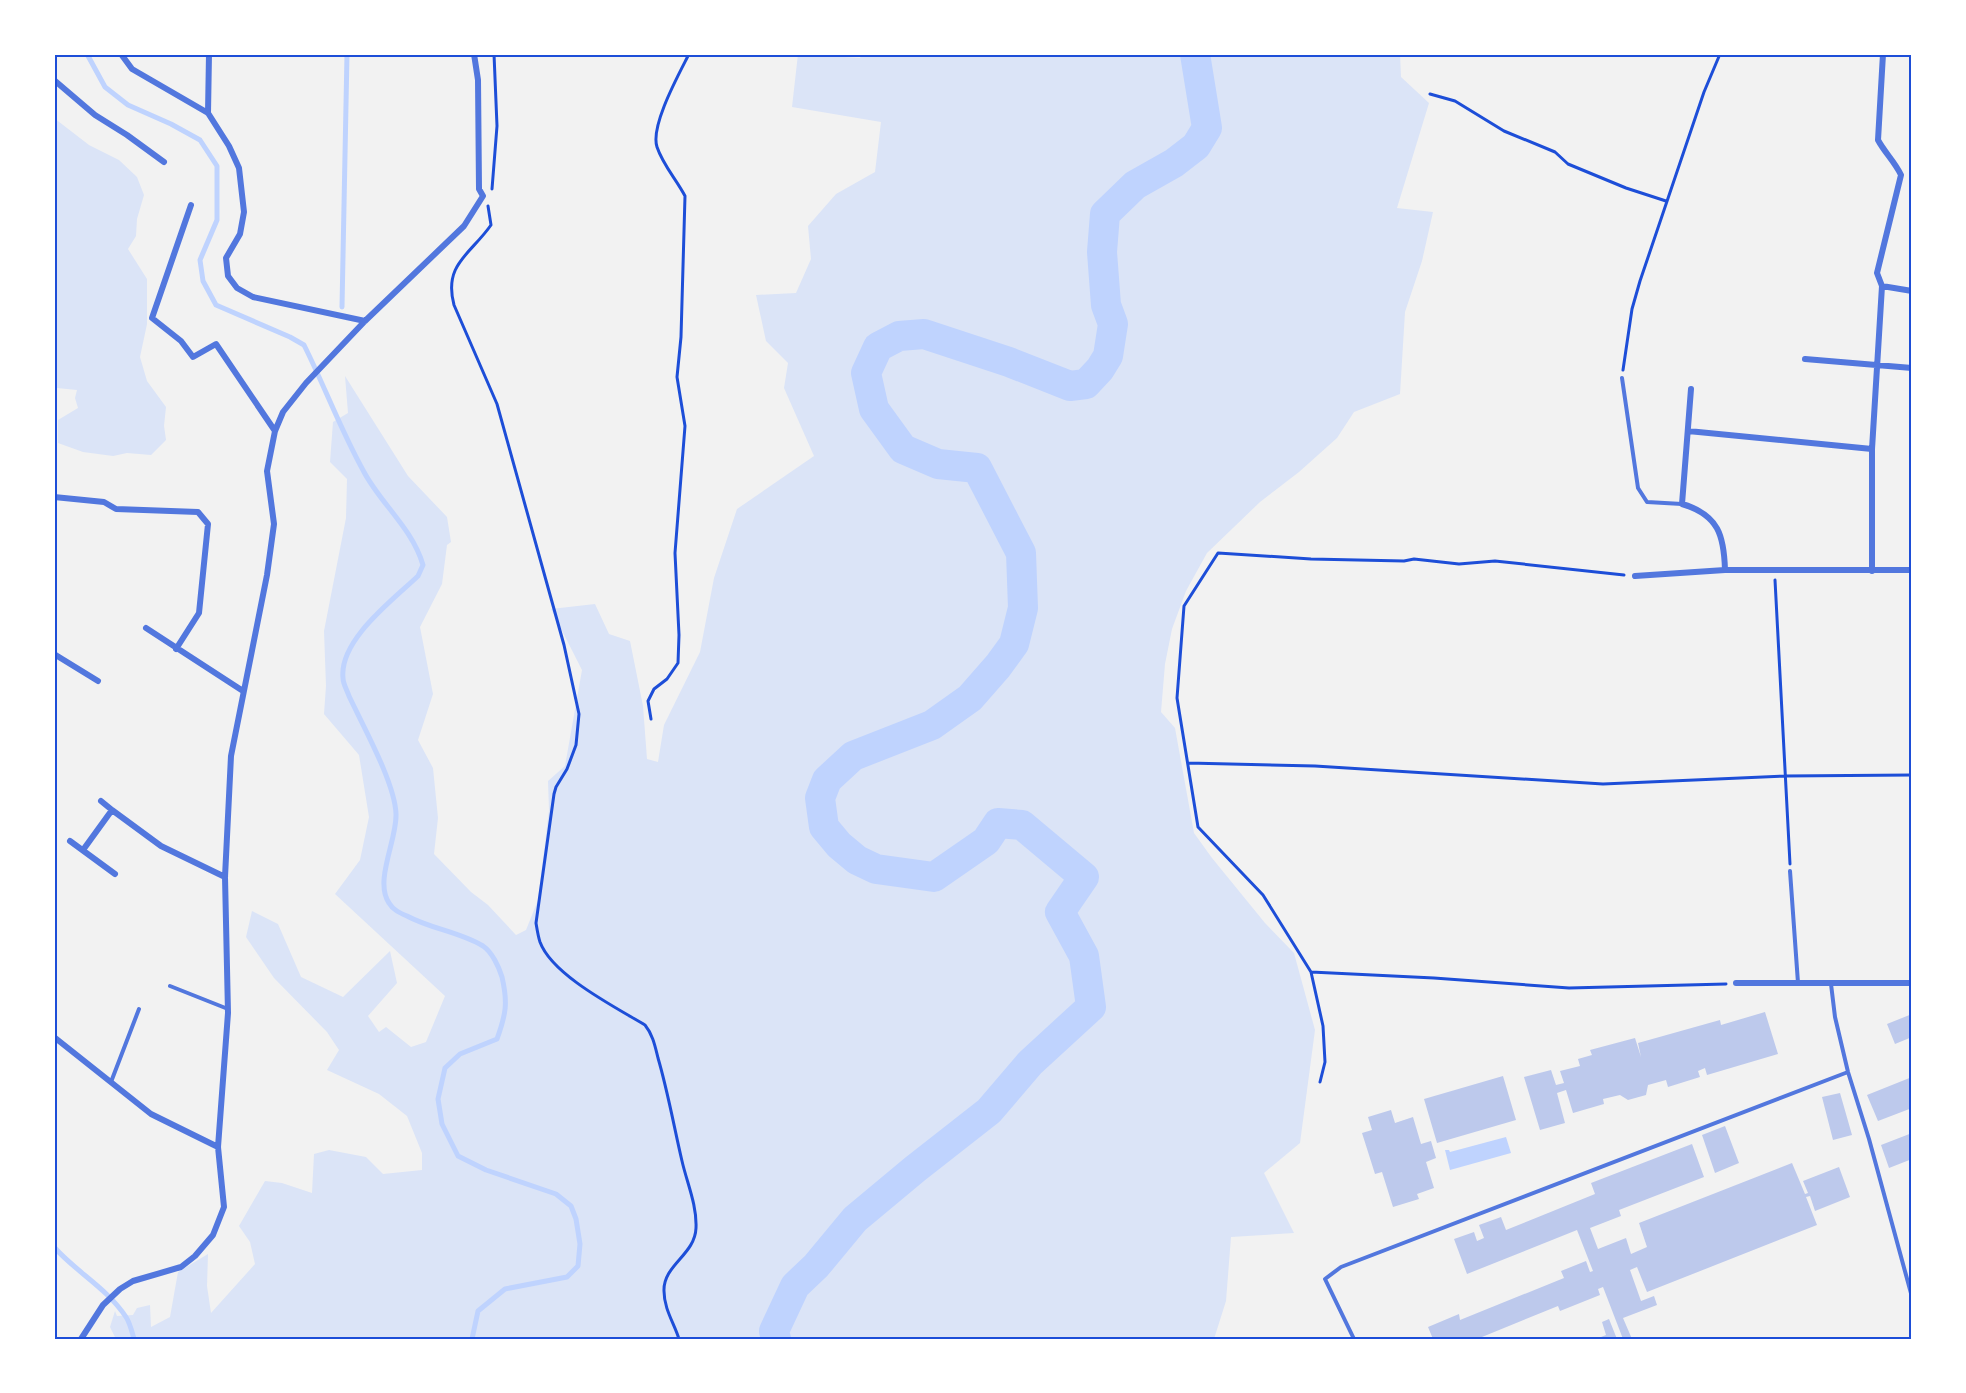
<svg xmlns="http://www.w3.org/2000/svg" width="1966" height="1393" viewBox="0 0 1966 1393" font-family="Inter,sans-serif">
  <style>
    .green { fill: #dbe4f7 }
    .water { fill: #bfd3fe }
    .lines { fill: none; stroke-linecap: round; stroke-linejoin: round }
    .stream { stroke: #bfd3fe; stroke-width: 5 }
    .river { stroke: #bfd3fe; stroke-width: 30 }
    .building { fill: #bdc9ec }
    .path { stroke: #1d4ed8; stroke-width: 3 }
    .service { stroke: #5277de; stroke-width: 4 }
    .minor { stroke: #5277de; stroke-width: 6 }
    .neatline { fill: none; stroke: #1d4ed8; stroke-width: 2 }
  </style>
  <rect width="100%" height="100%" fill="#f2f2f2"/>
  <!-- green -->
  <path class="green" d="M798 54 860 58 862 54H1400L1401 77 1429 103 1397 208 1433 212 1422 261 1405 312 1400 394 1354 412 1337 438 1299 472 1260 502 1207 553 1186 591 1172 629 1165 664 1161 712 1175 728 1194 833 1212 858 1265 923 1294 953 1315 1030 1300 1143 1264 1173 1294 1233 1231 1237 1226 1301 1214 1339H116L110 1327 115 1311 117 1316 133 1315 137 1308 150 1305 151 1327 170 1317 178 1272 208 1254 207 1286 211 1313 255 1264 250 1242 239 1226 265 1181 282 1183 312 1193 314 1154 329 1150 366 1157 383 1174 422 1170V1153L407 1116 379 1094 327 1070 339 1050 327 1032 274 978 246 937 252 911 278 924 301 977 343 997 390 951 397 983 368 1016 379 1032 386 1027 411 1047 426 1042 445 996 335 894 360 860 369 817 359 755 324 714 326 686 324 631 346 518 347 479 330 462 333 422 348 413 345 376 408 476 447 517 451 542 447 545 442 584 420 627 433 694 418 740 433 768 438 818 434 854 471 892 488 905 516 935 526 930 538 900 549 810 548 781 565 766 582 670 551 609 595 604 609 634 630 641 643 706 647 759 658 762 664 725 700 652 714 578 737 509 814 456 784 388 788 363 766 341 756 295 796 293 811 259 808 226 836 194 875 172 881 122 792 107Z
    M54 118 89 145 119 160 137 177 144 195 137 219 136 236 128 249 147 279V324L140 357 147 381 166 407 164 426 166 440 151 455 127 453 113 456 83 452 58 443V420L78 408 75 398 77 390 57 388 54 385Z"/>
  <!-- water -->
  <path class="water" d="M1506 1137 1511 1153 1450 1170 1445 1150H1449L1450 1152Z"/>
  <g class="lines">
    <!-- stream -->
    <path class="stream" d="M87 54 105 87 128 105 171 124 200 140 217 166V220L200 260 203 281 216 305 290 337 304 345C325 387 341 431 364 472 381 504 412 528 423 565L418 576C393 600 339 640 343 678 343 684 347 690 349 696 363 726 395 783 396 814 397 840 374 881 389 903 393 910 400 913 407 916 431 929 460 932 483 946 492 952 499 967 502 977 508 1003 506 1014 497 1039L460 1054 445 1068 438 1099 442 1124 458 1156 486 1170 556 1194 571 1206 576 1219 580 1244 578 1266 567 1277 505 1289 478 1311 472 1339
      M342 307 347 54
      M54 1247C76 1272 107 1288 126 1317 130 1323 132 1332 134 1339"/>
    <!-- river -->
    <path class="river" d="M776 1339 774 1331 795 1286 816 1266 855 1219 915 1169 989 1111 1030 1063 1091 1007 1084 956 1060 912 1084 877 1022 825 998 823 986 841 934 877 876 869 857 860 839 845 824 827 820 798 827 780 853 756 932 725 970 698 998 666 1014 644 1023 608 1021 553 977 468 938 464 903 449 874 409 866 373 878 347 899 336 924 334 1009 362 1070 386 1086 384 1100 369 1108 356 1113 324 1106 305 1102 252 1105 214 1135 185 1174 163 1196 146 1207 128 1195 54"/>
  </g>
  <!-- building -->
  <path class="building" d="M1765 1012 1778 1054 1707 1075 1705 1068 1698 1071 1700 1077 1668 1087 1666 1080 1648 1085 1646 1095 1628 1100 1620 1095 1603 1099 1604 1104 1573 1113 1566 1090 1557 1093 1565 1123 1540 1130 1524 1077 1551 1070 1556 1085 1564 1083 1560 1071 1580 1066 1578 1059 1592 1055 1590 1050 1635 1038 1641 1057 1638 1043 1720 1020 1721 1025Z
    M1912 1014V1037L1895 1044 1887 1024Z
    M1503 1076 1516 1120 1437 1143 1424 1099Z
    M1912 1077V1108L1878 1121 1867 1095Z
    M1840 1093 1852 1135 1833 1140 1822 1097Z
    M1391 1110 1395 1123 1413 1117 1421 1144 1431 1141 1436 1158 1426 1162 1434 1188 1417 1194 1419 1199 1393 1207 1382 1172 1375 1174 1362 1133 1372 1130 1368 1117Z
    M1725 1126 1739 1163 1715 1173 1702 1135Z
    M1912 1133V1159L1889 1168 1881 1145Z
    M1692 1144 1704 1177 1619 1210 1621 1216 1590 1228 1598 1249 1626 1238 1631 1254 1647 1247 1639 1223 1792 1163 1805 1194 1808 1193 1803 1181 1839 1167 1850 1197 1815 1211 1810 1196 1806 1197 1817 1225 1647 1292 1637 1267 1630 1270 1641 1301 1654 1296 1657 1305 1623 1318 1632 1339H1623L1603 1287 1598 1289 1600 1295 1560 1311 1558 1306 1482 1337 1483 1339H1433L1428 1327 1459 1314 1460 1320 1564 1278 1561 1271 1586 1261 1590 1272 1593 1271 1577 1230 1467 1274 1454 1239 1474 1232 1477 1241 1484 1238 1479 1225 1501 1217 1506 1230 1595 1194 1591 1183Z
    M1609 1319 1617 1339H1596L1606 1335 1602 1322Z"/>
  <g class="lines">
    <!-- path -->
    <path class="path" d="M1430 94 1455 101 1504 131 1555 152 1568 164 1626 188 1666 201
      M492 189 497 126 494 54
      M488 206 491 225C471 254 443 264 454 305L497 404 564 645 579 714 576 745 567 769 556 787 554 794 536 923C537 929 538 936 540 942 552 975 615 1007 645 1025 653 1035 655 1046 658 1058 668 1092 674 1127 682 1161 687 1183 697 1205 696 1228 695 1255 663 1265 664 1291 664 1309 674 1323 679 1339
      M1623 370 1632 309 1640 281 1704 92 1720 54
      M1775 580 1790 864
      M651 719 648 701 654 689 667 679 678 663 679 635 675 553 685 426 677 377 681 337 685 196C676 179 663 165 657 147 650 126 679 74 689 54
      M1188 763 1315 766 1603 784 1785 776 1912 775
      M1311 972 1434 978 1569 988 1726 984
      M1320 1082 1325 1062 1323 1026 1311 972 1263 895 1198 827 1177 698 1184 606 1218 553 1311 559 1404 561 1414 559 1459 564 1495 561 1624 575"/>
    <!-- service -->
    <path class="service" d="M1622 378 1638 488 1647 502 1682 504
      M1790 871 1798 983
      M1831 984 1835 1017 1848 1072 1869 1139 1912 1297
      M170 986 228 1009
      M111 1082 139 1009
      M1354 1339 1325 1279 1341 1267 1848 1072"/>
    <!-- minor -->
    <path class="minor" d="M121 54 132 69 208 113 229 146 239 168 244 212 240 234 226 258 228 276 237 288 253 297 365 321
      M54 80 95 115 127 135 164 162
      M208 113 209 54
      M191 205 152 318 181 341 193 357 216 344 275 431
      M1882 286 1912 291
      M1805 359 1912 368
      M1691 389 1682 504C1719 515 1724 536 1725 570
      M1688 431 1872 449
      M54 497 104 502 116 509 198 512 208 524 199 613 176 649
      M1872 571V449L1882 286 1877 273 1901 175C1895 162 1885 153 1878 140L1883 54
      M1635 576 1725 570H1912
      M146 628 243 691
      M54 654 98 681
      M101 801 112 810
      M70 841 115 874
      M83 850 112 810 161 846 225 877
      M1736 983H1912
      M54 1037 151 1114 218 1147
      M81 1339 103 1305 120 1289 133 1281 181 1267 195 1256 213 1235 224 1207 218 1147 228 1013 225 877 231 756 267 575 274 524 267 471 275 431 283 412 306 383 365 321 464 226 483 196 479 189 478 80 474 54"/>
  </g>
  <!-- border -->
  <rect width="1966" height="1393" fill="none" stroke="#ffffff" stroke-width="111"/>
  <rect x="56" y="56" width="1854" height="1282" class="neatline"/>
</svg>
